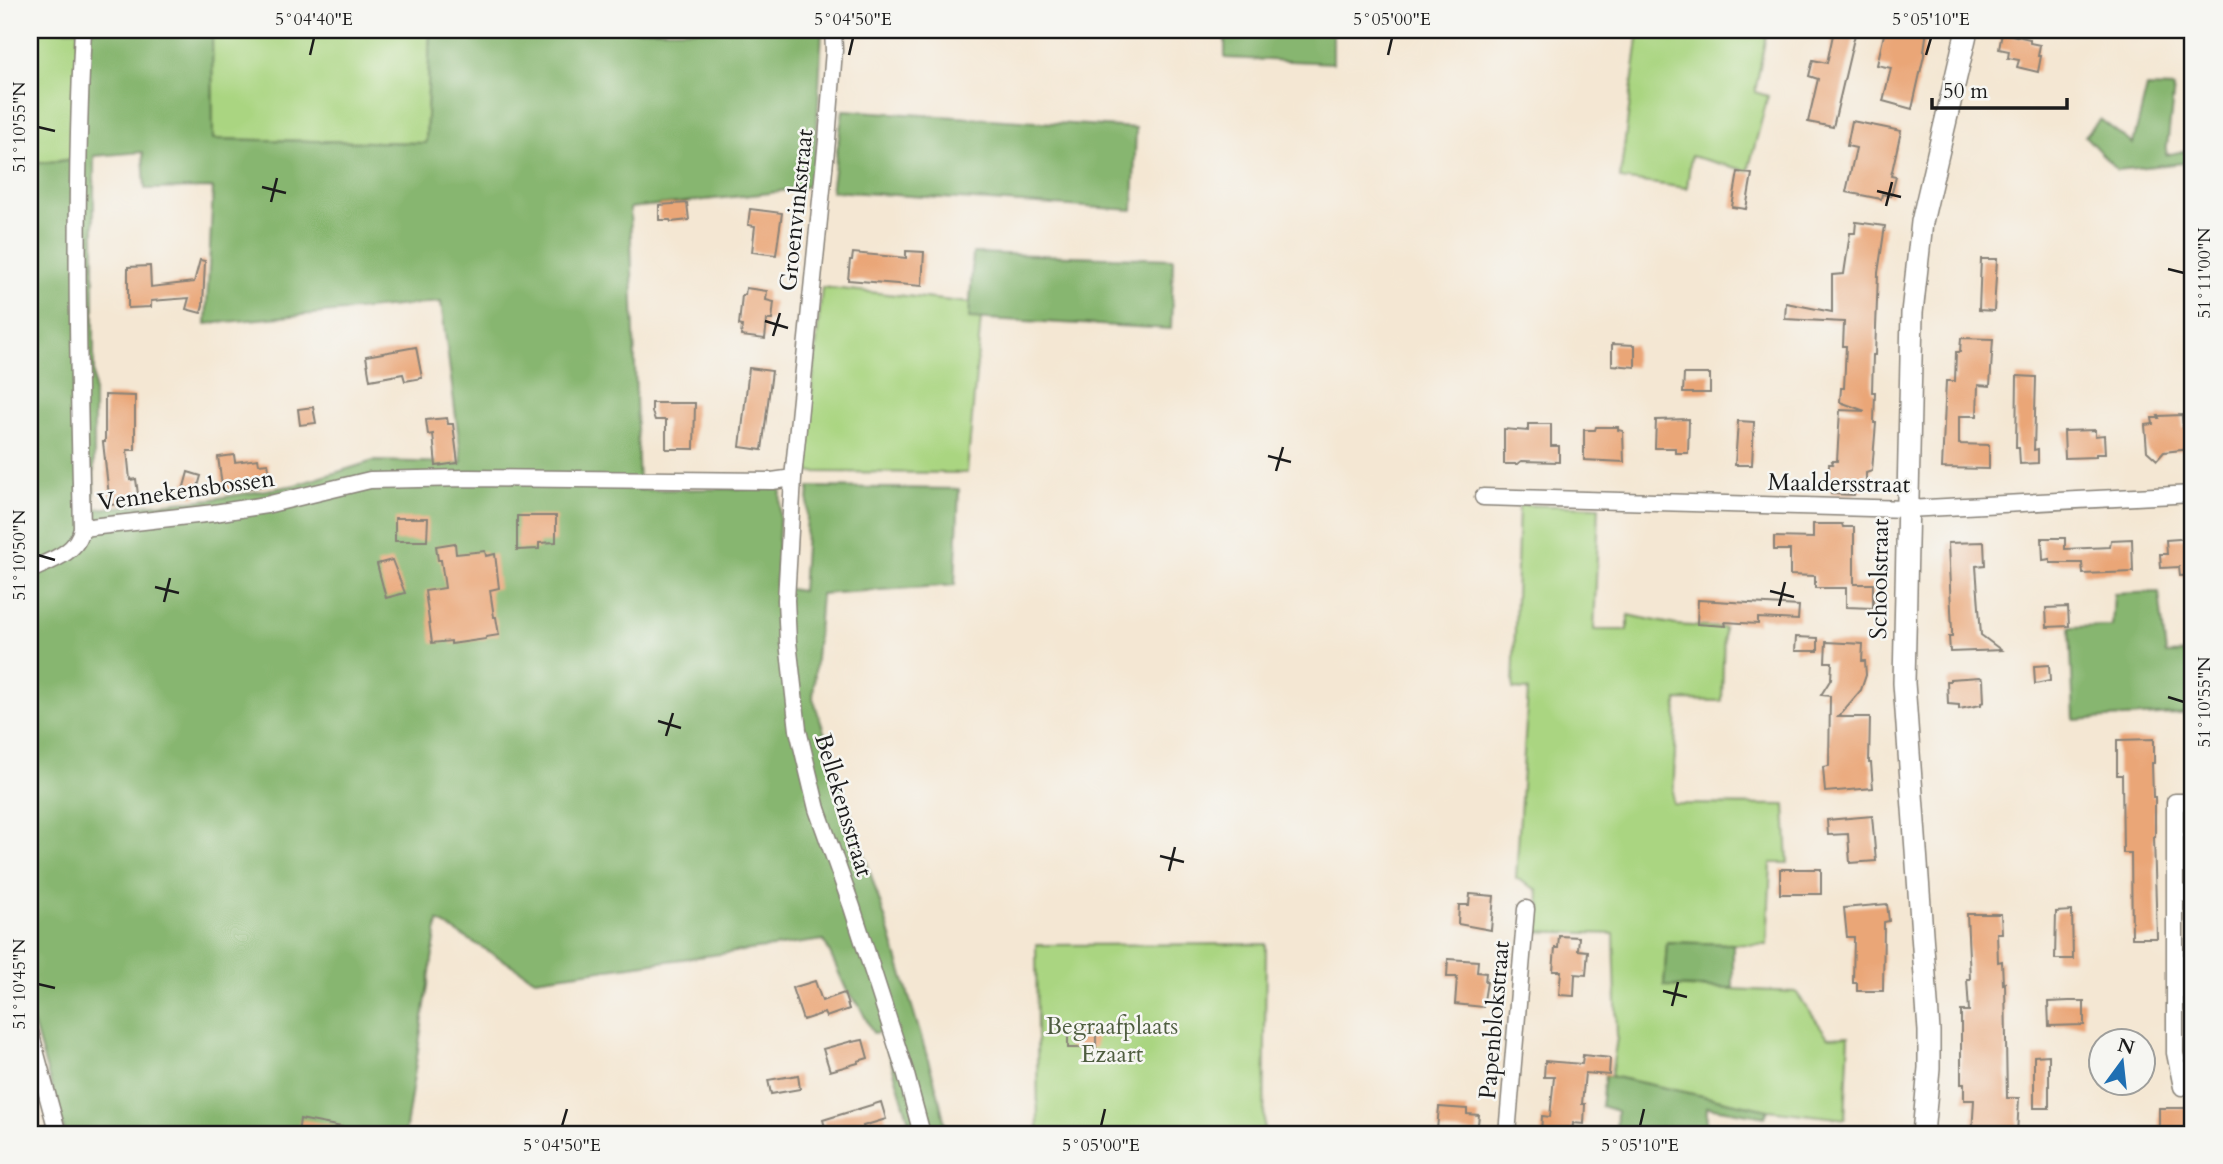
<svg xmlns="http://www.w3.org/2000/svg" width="2223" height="1164" viewBox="0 0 2223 1164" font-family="Cardo,serif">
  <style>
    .green { fill: #aad581; stroke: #63784e; stroke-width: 2 }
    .forest { fill: #87b66f; stroke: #526946; stroke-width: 2; fill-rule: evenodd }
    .building { fill: #eaa677 }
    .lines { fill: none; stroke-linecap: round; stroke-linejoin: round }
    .minor-casing { stroke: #888278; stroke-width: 19 }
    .tertiary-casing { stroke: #888278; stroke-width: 24 }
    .minor { stroke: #fff; stroke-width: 16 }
    .tertiary { stroke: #fff; stroke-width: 21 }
    .ticks { fill: none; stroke: #1c1c1c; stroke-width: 2.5 }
    .labels { text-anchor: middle; stroke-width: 5; stroke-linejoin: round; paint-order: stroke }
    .street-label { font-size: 24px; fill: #1c1c1c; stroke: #f6f6f2 }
    .park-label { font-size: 24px; fill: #4e5d3f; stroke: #f6f6f2 }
    .neatline { fill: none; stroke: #1c1c1c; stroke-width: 2.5 }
    .ticks-label { font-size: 18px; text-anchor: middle; fill: #1c1c1c }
  </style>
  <rect width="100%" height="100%" fill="#f6f6f2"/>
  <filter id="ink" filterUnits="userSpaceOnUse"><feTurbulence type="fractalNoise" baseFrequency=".0143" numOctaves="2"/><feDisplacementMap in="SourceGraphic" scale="14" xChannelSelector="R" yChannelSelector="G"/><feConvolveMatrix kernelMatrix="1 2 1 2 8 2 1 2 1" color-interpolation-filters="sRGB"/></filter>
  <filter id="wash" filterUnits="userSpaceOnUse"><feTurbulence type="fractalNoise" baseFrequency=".00686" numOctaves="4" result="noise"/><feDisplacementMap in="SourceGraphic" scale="28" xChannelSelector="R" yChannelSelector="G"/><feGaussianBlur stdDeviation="1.57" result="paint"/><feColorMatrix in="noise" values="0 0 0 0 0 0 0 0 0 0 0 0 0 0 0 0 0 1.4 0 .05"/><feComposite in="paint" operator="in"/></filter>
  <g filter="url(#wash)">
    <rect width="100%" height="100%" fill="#f4e7d3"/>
    <!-- green -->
    <path class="green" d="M30 30H78L73 159 30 164Z
      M212 30H430L426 143 213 139Z
      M1639 30H1767L1755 92 1768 96 1748 171 1691 156 1687 188 1620 179Z
      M822 287 970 303V317L981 318 967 473 804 472Z
      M1519 505 1599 507 1594 630H1628V615L1676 625 1724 628 1722 701 1677 700 1673 804 1785 805 1788 863H1771L1767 945 1667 942 1664 986 1796 992 1828 1037 1849 1036 1845 1119 1768 1110 1611 1076 1617 1038 1614 934 1531 931 1541 908 1537 890 1516 878 1528 690 1513 689Z
      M1266 944 1264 1134H1038L1036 945Z"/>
    <!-- forest -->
    <path class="forest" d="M87 30H212L213 139 426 143 430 30H822L814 185 770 193 630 208 639 490 781 488 776 587 802 591 809 487 959 489 955 585 821 594 813 698 889 930 938 1093 947 1134H913L882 1032 873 1033 859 1005 847 991 824 940 535 979 438 921 405 1134H65L30 1012V164L82 159ZM143 152 145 189 213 188 206 324 441 302 462 463 373 461 296 485 213 499 94 509V156Z
      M1225 30H1333V63L1225 58Z
      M2147 87 2174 88 2166 155 2193 149V162L2117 170 2085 136 2100 119 2133 144Z
      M843 110 1136 128 1133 210 831 191Z
      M973 253 1173 259 1171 329 969 318Z
      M2159 592 2166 654 2193 653V713L2074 720 2070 627 2112 626 2114 594Z
      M1667 942 1733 944V988L1664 986Z
      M1605 1075 1768 1110 1765 1117 1707 1107 1706 1134H1616L1617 1111 1601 1106Z"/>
    <g id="blocks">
      <!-- building -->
      <path class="building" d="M1834 30H1856L1833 127 1808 122 1818 79 1809 76 1813 60 1827 63Z
        M1885 30H1927L1924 51H1925L1912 109 1883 101 1891 68 1877 65Z
        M2002 33 2030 39V43L2040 45 2038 56H2041L2038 72 2017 67 2019 60 2008 58 2009 51 1999 49Z
        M1852 121 1901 131 1891 176 1896 177 1891 196 1882 194 1881 199 1846 192 1856 148 1847 146Z
        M1738 172 1752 174 1746 209 1732 207Z
        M687 203 689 220 671 222 670 220H659V205Z
        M750 209 782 213 776 255 752 252 755 226 748 225Z
        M1856 222 1885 226 1878 273 1875 355H1873L1872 392H1875L1874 423H1876L1872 471 1866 473V484H1863V492H1855L1854 495 1831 494V490H1829V464H1833L1832 461H1837L1840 410 1865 411 1840 402 1841 388H1844L1846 346H1843L1844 322 1785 319 1786 303 1832 312V275L1844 274 1850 233H1855Z
        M906 251 924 252 922 286 848 280 850 260H852L853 253 906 258Z
        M1981 259H1997L1994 311 1979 310Z
        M200 260 205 261 203 305 201 313 186 309 189 298 151 301V307L128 308V267L150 266 151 287 194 282Z
        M746 288 767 291 766 300 774 302 772 320H767L765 339 741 336 742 326 739 325 742 295H745Z
        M1961 338 1993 339 1990 386 1978 385 1977 416H1959V444L1989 445V469L1942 468 1946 381H1955L1956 352H1960Z
        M1612 344 1635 345V367L1612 365Z
        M416 347 422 378 405 381 403 374 370 380 366 356Z
        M749 368 772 371 762 450 740 447Z
        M1684 374H1710V393H1683Z
        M2017 376 2036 377 2034 450 2038 449V463L2020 464 2019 447H2016Z
        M105 395 135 396V450H127L130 480 136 479 139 502 110 505 103 442H105Z
        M652 403H695L694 449H666V420H655L652 412Z
        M313 407 316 423 300 425 298 409Z
        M2182 415 2183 428H2189L2190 449 2164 452 2157 460 2147 451 2145 425 2153 424 2152 418H2159L2158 416Z
        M447 418 448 424H453L458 463 436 466 433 434 428 435 426 420Z
        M1689 419 1688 453H1675V448H1655L1656 420Z
        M1738 421 1754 422 1752 465H1735Z
        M1528 424H1551V446H1559V462L1521 461 1517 464H1504V429L1528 431Z
        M1596 427H1618V430L1623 431 1624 462 1584 460V430H1595Z
        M2095 430V436L2104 435 2105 454H2096V457L2065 458 2064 431Z
        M234 455 235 462 258 459 259 464 268 463 271 485 223 492 218 457Z
        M188 472 201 476 195 497 182 494Z
        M517 516H556V542L539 543V549L517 550Z
        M395 518H428L427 541H395Z
        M1813 524H1842L1843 527H1854V584H1873V608L1846 607V588H1815V576L1790 575V550H1774V537L1813 538Z
        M2042 538H2065V549L2110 547 2111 540 2132 539 2133 572 2083 574 2082 563H2050V559L2043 560Z
        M2193 538V575L2180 576 2179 567 2161 568 2160 554H2167L2166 540Z
        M1984 542 1985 565 1976 566 1981 635 2001 650 1950 652 1949 637H1952V631L1948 543Z
        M455 543 456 554 485 551 486 556 495 554 499 588 490 590 494 617H496L499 635 486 637V639L451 644V641L432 643 425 591 445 588 441 560H438L436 546Z
        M392 560 405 593 386 598 377 564Z
        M1698 600 1799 606 1798 620 1758 618V624L1725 622 1726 626 1697 624Z
        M2068 607 2069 626 2047 627 2046 608Z
        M1796 637 1818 638V651H1795Z
        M1826 642 1863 644 1862 661H1865L1866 675 1861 690 1838 717H1870L1869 763H1871L1873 788 1825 792 1823 767 1829 766 1830 696 1821 695 1831 679 1832 662H1825Z
        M2049 665 2050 681 2035 684 2034 666Z
        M1980 677 1983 679 1984 702 1981 703V705L1959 709V705L1948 704 1947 681H1950V679Z
        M2154 739V763H2152L2153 797H2155V837H2154L2157 938H2132L2131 853H2123L2122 775H2117V740Z
        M1872 816 1876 861 1850 863 1848 834 1828 835 1827 820Z
        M1780 869H1821V894H1780Z
        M1470 894 1494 896 1491 930 1458 924 1459 905H1469Z
        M1887 904 1889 921 1884 922 1883 991H1857V983H1853L1854 937H1847L1844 908Z
        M2072 911 2073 959H2055L2056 912Z
        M1967 914H2001L2002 933H1997L1998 962 2002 961 2003 984 2005 983 2007 1098H2019L2017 1134H1972L1974 1100H1964V1084H1961V1011H1969L1967 979H1970Z
        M1559 936 1579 937 1578 950 1588 951 1586 975 1575 974 1574 996 1559 995 1561 971H1553L1555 948H1558Z
        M1448 959 1478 961 1477 972 1486 973 1485 982H1487L1483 1007 1455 1004 1457 977H1447Z
        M815 981 822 1001 844 993 849 1009 826 1017 824 1013 803 1020 792 988Z
        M2069 1001H2084V1025L2049 1026 2048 1002Z
        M1068 1032H1096V1048H1068Z
        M863 1040 868 1058 858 1061V1063L830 1071 823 1049 852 1041V1042Z
        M1583 1055 1610 1058 1609 1075 1585 1073 1582 1104H1585L1584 1124 1573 1123 1572 1134H1541L1542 1116 1550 1117 1554 1077H1544L1545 1061 1582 1064Z
        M2049 1055V1108H2034V1056Z
        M798 1075 800 1089 771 1094 768 1080Z
        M881 1102 886 1119 863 1126 865 1134H827L823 1120Z
        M1439 1107 1467 1109V1114L1479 1115 1477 1133 1437 1130Z
        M2159 1108H2193V1134H2159Z
        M300 1119 342 1127V1134H298Z"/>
    </g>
  </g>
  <g filter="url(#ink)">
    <use href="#blocks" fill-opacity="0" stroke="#888278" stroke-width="2"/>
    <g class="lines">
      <defs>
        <path id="minor" d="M83 30C74 195 78 362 82 528L214 513 266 505 370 480 467 478 772 481 793 478
          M833 30 834 50 827 140 793 478 786 600 788 642 798 730 817 809 852 907 905 1071 922 1134
          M1483 497 1907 509 2193 494
          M30 570C50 561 78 553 82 528
          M2175 894 2193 893
          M30 1032 58 1134
          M2182 1087 2175 1053V802H2193
          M1507 1134 1526 909"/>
        <path id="tertiary" d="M1923 1134 1929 1068V1031L1904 683 1912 313 1922 222 1967 30"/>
      </defs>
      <!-- minor casing -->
      <use href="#minor" class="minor-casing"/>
      <!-- tertiary casing -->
      <use href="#tertiary" class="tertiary-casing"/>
      <!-- minor -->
      <use href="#minor" class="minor"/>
      <!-- tertiary -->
      <use href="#tertiary" class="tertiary"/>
    </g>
  </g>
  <!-- ticks -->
  <path class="ticks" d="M310 55 314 38M849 55 853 38M1388 55 1392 38M1926 55 1931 38M38 127 55 131M262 187 286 193M1877 191 1901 197M271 202 277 178M1886 206 1892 182M2168 269 2184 273M765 321 788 328M773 336 780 313M1268 456 1291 462M1276 471 1283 447M38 555 55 560M155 587 179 593M1770 591 1794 597M164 602 170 578M1779 606 1785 582M2168 697 2184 702M658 721 681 728M666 736 673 713M1160 856 1184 862M1169 871 1175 847M38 984 55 988M1663 991 1687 997M1672 1006 1678 982M562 1126 567 1109M1101 1126 1105 1109M1640 1126 1644 1109"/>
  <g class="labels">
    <!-- street labels -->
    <g class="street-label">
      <text transform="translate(796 210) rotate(-84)" y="8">Groenvinkstraat</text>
      <text transform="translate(1839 483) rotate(1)" y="8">Maaldersstraat</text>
      <text transform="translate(186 490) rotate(-8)" y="8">Vennekensbossen</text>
      <text transform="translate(1879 579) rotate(-89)" y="8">Schoolstraat</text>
      <text transform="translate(844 805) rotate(73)" y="8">Bellekensstraat</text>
      <text transform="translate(1494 1020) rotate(-85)" y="8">Papenblokstraat</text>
    </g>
    <!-- park labels -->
    <g class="park-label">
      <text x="1112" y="1034">Begraafplaats<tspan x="1112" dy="28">Ezaart</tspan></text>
    </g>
  </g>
  <!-- margin -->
  <rect width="2223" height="1164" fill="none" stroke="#f6f6f2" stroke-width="77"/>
  <!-- north arrow -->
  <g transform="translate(2122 1062) rotate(15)"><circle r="33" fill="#f6f6f2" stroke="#9f9f9c" stroke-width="2"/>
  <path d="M0-5L12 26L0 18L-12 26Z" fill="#1f6fb2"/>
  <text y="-10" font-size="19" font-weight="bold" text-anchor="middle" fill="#1c1c1c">N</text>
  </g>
  <!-- scale -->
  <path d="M1932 98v10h135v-10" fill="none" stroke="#1c1c1c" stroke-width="3.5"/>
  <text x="1943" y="98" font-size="21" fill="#1c1c1c" stroke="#f6f6f2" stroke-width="5" paint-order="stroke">50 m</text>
  <rect x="38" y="38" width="2146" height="1088" class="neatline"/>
  <g class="ticks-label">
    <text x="314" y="25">5°04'40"E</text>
    <text x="853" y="25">5°04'50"E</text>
    <text x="1392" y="25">5°05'00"E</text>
    <text x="1931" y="25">5°05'10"E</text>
    <text transform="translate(19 127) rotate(-90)" y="6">51°10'55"N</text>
    <text transform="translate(2204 273) rotate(-90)" y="6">51°11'00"N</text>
    <text transform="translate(19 555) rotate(-90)" y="6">51°10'50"N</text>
    <text transform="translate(2204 702) rotate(-90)" y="6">51°10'55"N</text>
    <text transform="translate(19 984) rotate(-90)" y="6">51°10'45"N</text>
    <text x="562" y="1151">5°04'50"E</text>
    <text x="1101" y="1151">5°05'00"E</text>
    <text x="1640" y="1151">5°05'10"E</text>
  </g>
</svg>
